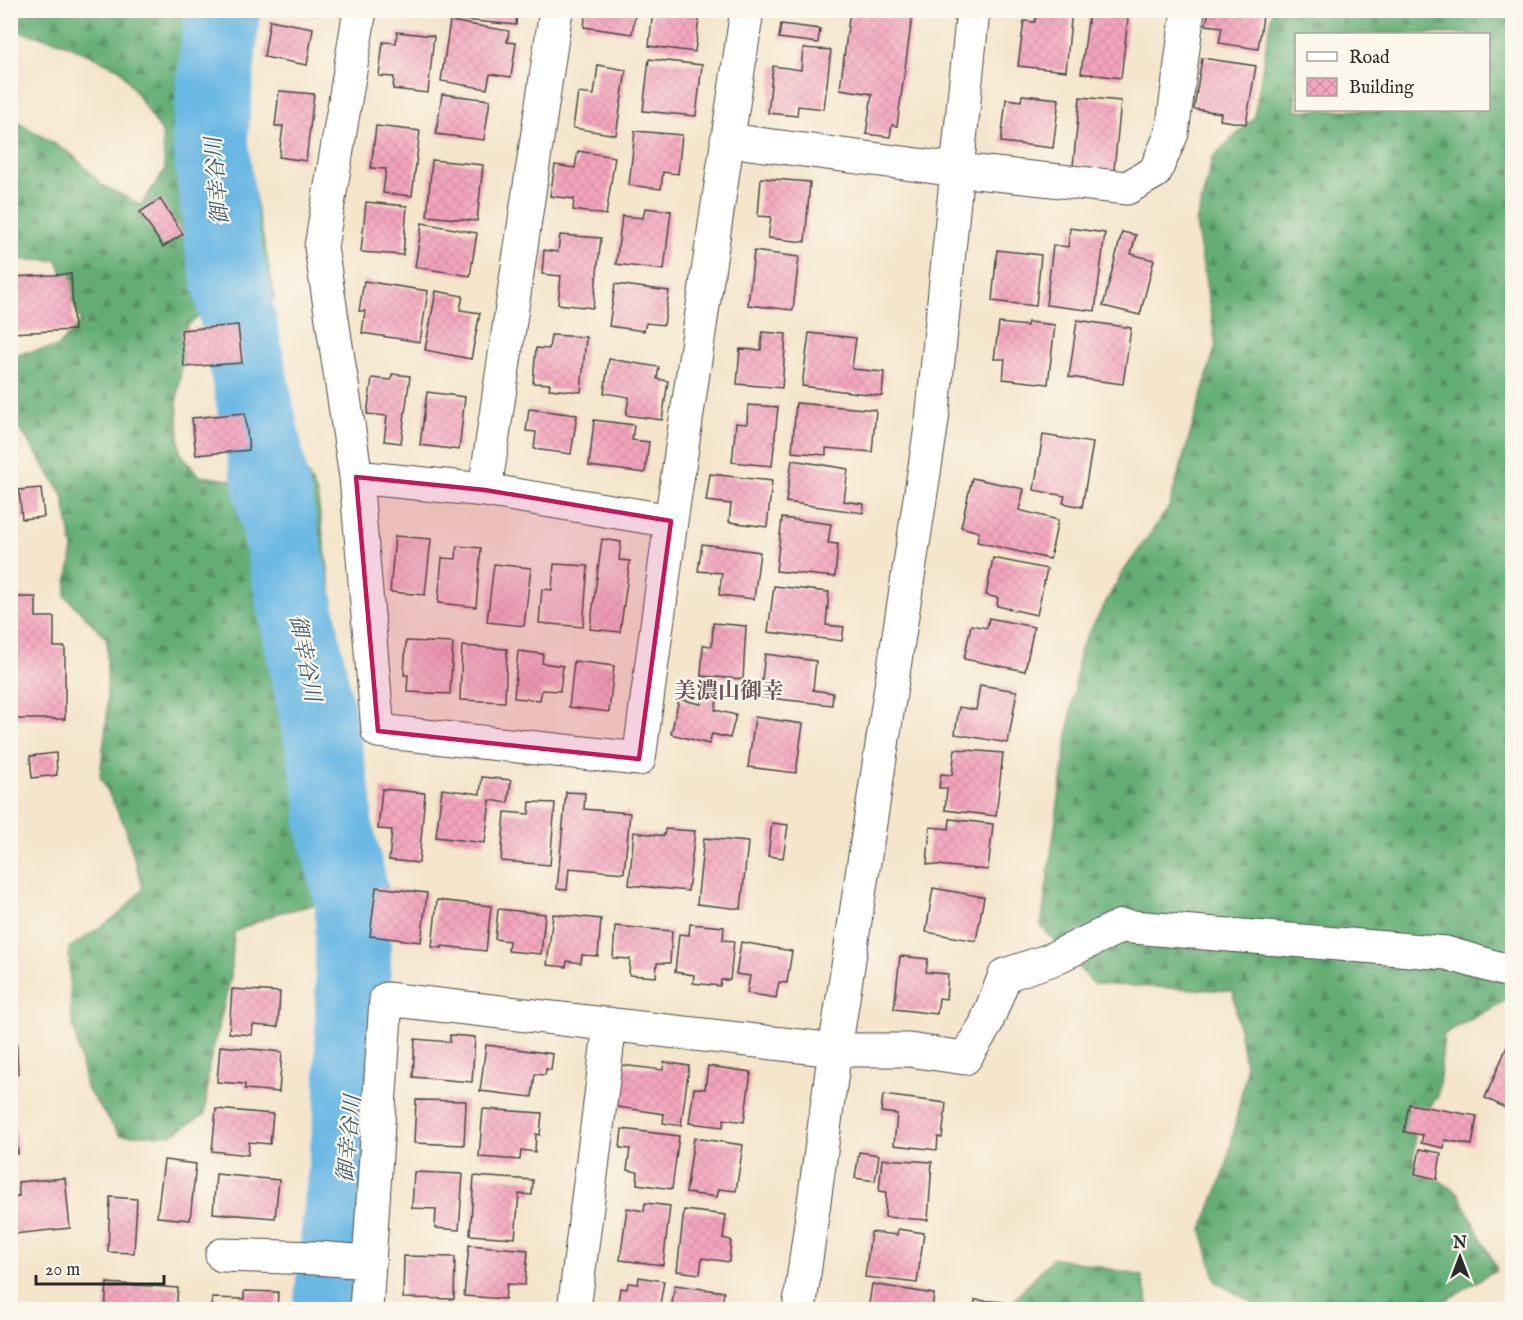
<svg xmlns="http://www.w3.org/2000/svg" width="1523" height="1320" viewBox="0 0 1523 1320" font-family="'IM FELL English','Noto Serif JP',serif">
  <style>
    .forest { fill: url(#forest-firs); stroke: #486c50; stroke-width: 1.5; fill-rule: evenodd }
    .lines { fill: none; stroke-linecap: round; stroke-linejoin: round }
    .river { stroke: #6ab8e4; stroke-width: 76 }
    .building { fill: url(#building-cross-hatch) }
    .minor-casing { stroke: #494743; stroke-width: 35 }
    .minor { stroke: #fff; stroke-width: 33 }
    .marked { fill: #c2185b; fill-opacity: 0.2; stroke: #c2185b; stroke-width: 4.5; stroke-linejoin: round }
    .labels { text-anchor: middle; stroke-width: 4.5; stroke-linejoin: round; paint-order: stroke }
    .water-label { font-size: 22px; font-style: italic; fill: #415c6c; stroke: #fbf7ec }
    .neighbourhood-label { font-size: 22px; font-weight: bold; fill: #71555e; stroke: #fbf7ec }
  </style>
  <defs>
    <pattern id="forest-firs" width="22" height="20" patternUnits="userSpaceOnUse" patternTransform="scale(1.5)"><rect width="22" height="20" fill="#64ad75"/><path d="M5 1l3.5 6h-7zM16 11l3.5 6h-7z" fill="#538d60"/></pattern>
    <pattern id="building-cross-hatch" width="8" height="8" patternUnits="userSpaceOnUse" patternTransform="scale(1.5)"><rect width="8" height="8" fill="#f4a4be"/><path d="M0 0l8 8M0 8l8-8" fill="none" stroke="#d18da3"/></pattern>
  </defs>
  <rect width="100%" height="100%" fill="#fbf7ec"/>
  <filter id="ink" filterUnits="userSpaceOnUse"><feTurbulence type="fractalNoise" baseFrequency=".0167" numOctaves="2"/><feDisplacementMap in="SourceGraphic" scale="12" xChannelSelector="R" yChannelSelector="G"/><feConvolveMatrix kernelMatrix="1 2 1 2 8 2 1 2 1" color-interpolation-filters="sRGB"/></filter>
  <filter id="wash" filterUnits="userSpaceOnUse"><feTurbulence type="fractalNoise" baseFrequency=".008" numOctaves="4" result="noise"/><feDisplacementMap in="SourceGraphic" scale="24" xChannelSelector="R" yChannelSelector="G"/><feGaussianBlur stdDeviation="1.35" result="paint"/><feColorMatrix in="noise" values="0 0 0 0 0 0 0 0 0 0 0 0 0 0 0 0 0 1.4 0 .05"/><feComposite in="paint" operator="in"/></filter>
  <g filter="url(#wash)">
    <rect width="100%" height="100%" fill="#f4e5cb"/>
    <!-- forest -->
    <path class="forest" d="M11 11H204L203 20 245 121 251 177 275 298 256 308 212 306 187 326 177 401 180 452 199 476 230 480 307 473 317 494 341 661 338 739 319 904 278 913 234 932 231 977 209 1065 205 1114 171 1135H120L86 1088 71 1013 69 948 120 914 143 889 125 826 100 776 107 717V639L65 596 73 549 63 495 25 436 11 420V355L58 347 81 322 57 260H11L10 117 73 155 102 185 141 205 165 170 162 132 120 69 58 41 11 30Z
      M1272 11H1512V997L1444 1034 1438 1096 1415 1126 1414 1163 1458 1193 1497 1269 1430 1310 1263 1309 1216 1282 1202 1230 1226 1168 1246 1072 1233 991 1094 984 1041 926 1080 649 1121 575 1169 507 1216 345 1196 223 1213 157 1254 118ZM1296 34H1488V110H1296Z
      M1053 1257 1142 1276 1149 1309H1006Z"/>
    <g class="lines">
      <!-- river -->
      <path class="river" d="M222 10 210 137 223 245 334 800V824L353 902V1102L331 1310"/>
    </g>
    <g id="blocks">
      <!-- building -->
      <path class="building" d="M294 10H315V14L294 12Z
        M454 10H517L516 25 453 19Z
        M586 10H636L632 34 584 27Z
        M653 10H700L695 52 649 46Z
        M850 10H913L897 126 892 125 890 137 866 134 872 94 840 89Z
        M1037 10H1072L1066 71 1018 66 1024 21 1035 22Z
        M1209 10H1264L1258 49 1219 43 1222 27 1206 25Z
        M1089 14 1128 18 1121 78 1081 73Z
        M270 20 313 28 307 65 264 57Z
        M450 21 509 31 507 42 516 43 511 77 490 74 487 89 441 81Z
        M781 24 820 29 818 43 779 38Z
        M397 32 434 36 428 93 393 89 394 77 379 76 383 42 396 43Z
        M803 48 831 50 824 109 798 106 797 116 768 113 773 66 801 70Z
        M1202 58 1256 66 1246 124 1220 120 1221 113 1194 109Z
        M649 59 702 65 696 116 643 111Z
        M598 65 626 70 616 135 573 128 578 93 594 95Z
        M279 91 314 94 306 161 279 157 283 126H275Z
        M442 94 490 100 484 140 436 134Z
        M1022 95 1059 99 1053 148 1001 142 1006 99 1021 101Z
        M1080 97 1121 101 1114 170 1073 166Z
        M376 126 420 131 412 196 383 193 386 169 371 168Z
        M635 131 682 135 678 174 663 172 661 189 629 185Z
        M578 151 615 157 606 215 573 210 574 199 550 196 555 165 575 168Z
        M432 160 483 165 477 221 427 216Z
        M761 178 810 182 805 242 768 238 771 217 758 216Z
        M160 199 183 234 163 247 140 212Z
        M366 202 407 206 403 255 361 252Z
        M645 208 671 211 664 270 616 264 622 216 643 218Z
        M422 223 477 233 470 276 415 267Z
        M1070 228 1105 233 1095 311 1046 305 1053 245 1068 247Z
        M1122 232 1136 235 1131 254 1154 260 1140 315 1103 306Z
        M560 235 601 238 593 308 558 304 561 276 542 274 544 250 558 252Z
        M997 250 1041 255 1036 306 992 301Z
        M754 251 799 257 793 310 748 305Z
        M71 274 74 330 10 333V285H13V277Z
        M364 281 428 291 420 342 362 333 365 311H359Z
        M615 284 669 291 664 325 646 323 644 331 609 326Z
        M436 291 463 296 460 310 480 313 471 359 425 350Z
        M1077 320 1131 328 1123 384 1069 377Z
        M1028 322 1055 325 1048 384 1003 379 1005 359H994L999 323 1027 326Z
        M238 325 242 363 184 367 181 330Z
        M762 332 786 334 782 388 737 384 740 349 761 350Z
        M809 333 856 338 852 369 884 372 882 396 802 386Z
        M551 335 586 337 581 392 549 389 550 384 533 383 536 348 549 349Z
        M609 359 659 367 657 379 668 381 662 420 626 415 629 397 604 393Z
        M392 374 410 376 401 443 384 441 387 416 367 414 372 378 391 380Z
        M427 392 465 397 459 450 420 445Z
        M796 403 876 410 872 452 826 448V455L792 452Z
        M748 405 778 407 772 466 732 462 736 423 747 424Z
        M529 409 577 415 571 454 534 449 536 432 526 431Z
        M245 413 249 450 196 455 192 418Z
        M594 420 634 425 632 440 649 442 645 473 589 466Z
        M1043 435 1093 443 1082 507 1063 503 1065 496 1034 490Z
        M792 460 848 469 844 501 864 504 863 513 786 502Z
        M710 474 772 481 767 527 729 522 731 504 706 501Z
        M972 478 1024 489 1019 510 1058 520 1050 559 977 542 979 532 961 527Z
        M41 488 44 517 22 519 19 490Z
        M782 518 831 524 828 543 838 544 835 577 776 571Z
        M395 536 431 539 425 595 390 592Z
        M602 539 621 542 619 560 630 561 620 632 590 629Z
        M702 544 760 552 754 599 719 595 722 573 698 571Z
        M457 546 481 548 476 607 438 603 442 558 456 559Z
        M993 558 1047 569 1037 615 997 606 998 598 986 595Z
        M494 564 531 568 524 626 487 622Z
        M554 564 588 566 583 627 539 623 542 589 552 590Z
        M774 586 829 592 826 625 844 627 842 641 768 632Z
        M16 597H36V617H54V647H65V719H11V614H16Z
        M989 618 1034 627 1025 671 964 659 971 625 987 628Z
        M713 623 746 626 743 679 701 676 703 645 712 646Z
        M406 641 453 643 450 694 407 692 408 675H404Z
        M462 646 507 649 505 702 460 700Z
        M518 651 543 654 542 663 563 666 560 691 542 690 540 700 514 698Z
        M765 654 816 661 813 690 833 693 832 705 760 697Z
        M574 661 614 666 609 712 569 707Z
        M980 685 1017 691 1008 743 955 734 959 707 976 710Z
        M704 693 718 697 715 710 736 715 730 738 712 734 709 744 671 734 679 699 701 704Z
        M755 717 803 724 796 773 748 767Z
        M955 749 1003 753 996 816 945 810 947 788H939L941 774 952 775Z
        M56 753 57 775 32 778 30 756Z
        M482 777 511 780 508 803 490 800 485 843 436 837 442 789 480 794Z
        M382 789 425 793 419 863 389 860 392 830 378 829Z
        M566 792 585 793 584 809 630 813 624 873 569 868 567 890 557 889Z
        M530 802 555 803 550 865 501 861 505 812 529 814Z
        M950 819 993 824 988 870 927 864 930 827 949 829Z
        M772 823 788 825 783 858 768 856Z
        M665 829 695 831 688 891 629 885 634 832 664 836Z
        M704 838 748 842 741 909 697 904Z
        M376 887 427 893 421 942 370 936Z
        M933 888 984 897 976 941 926 932Z
        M437 900 491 906 486 951 442 946V948L432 947Z
        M498 909 545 914 541 954 508 951 509 941 495 939Z
        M553 914 601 919 598 956 582 955 581 963 567 961 566 967 547 965Z
        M690 924 724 927 723 940 734 941 730 980H721L720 986 693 983 694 975 675 972 679 934 689 935Z
        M615 926 672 931 670 963H657L656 977 629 975 630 959 613 958Z
        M741 942 792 951 787 983 779 982 776 998 747 993 750 976 736 974Z
        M900 956 928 959 926 972 948 974 946 999 939 998 937 1014 894 1009Z
        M232 989 280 992 278 1027 253 1025 252 1035 229 1033Z
        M10 1030H16L18 1074H10Z
        M450 1035 475 1037 472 1082 413 1077 415 1039 450 1042Z
        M1512 1035V1111L1485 1098Z
        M486 1045 553 1054 551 1070 546 1069 545 1075 535 1074 532 1097 480 1091Z
        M220 1046 282 1052 279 1092 245 1089V1084L217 1082Z
        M664 1062 689 1066 681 1126 663 1123 664 1114 611 1106 621 1065 663 1070Z
        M708 1066 751 1072 744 1122 724 1119 723 1127 689 1123 694 1088 705 1089Z
        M883 1095 946 1103 942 1138 938 1137 937 1150 894 1145 897 1114 881 1112Z
        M416 1100 466 1101 464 1145 414 1143Z
        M1409 1104 1477 1116 1472 1145 1445 1140 1444 1148 1421 1143 1423 1135 1404 1132Z
        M216 1109 273 1114 270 1144 249 1142 248 1155 212 1151Z
        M483 1109 542 1113 540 1135 536 1134 535 1152 521 1150 520 1160 479 1157Z
        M622 1129 679 1136 672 1189 637 1184 638 1172 627 1170 630 1149 620 1148Z
        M16 1131 18 1154 10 1155V1132Z
        M694 1138 743 1145 736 1191 719 1189 717 1197 686 1193Z
        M1420 1149 1441 1153 1437 1179 1415 1174Z
        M859 1152 879 1155 875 1181 855 1178Z
        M882 1159 932 1162 928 1220 885 1217 886 1192 879 1191Z
        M164 1160 196 1164 190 1220 157 1217Z
        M414 1172 463 1174 459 1230 435 1228 436 1209 412 1208Z
        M216 1174 279 1180 275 1218 213 1213Z
        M474 1176 533 1180 532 1195 519 1194 515 1238 470 1235Z
        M65 1178 70 1228 13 1234 10 1197 19 1196 18 1182Z
        M110 1197 137 1199 134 1253 108 1252Z
        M645 1203 670 1206 663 1265 620 1260 627 1208 644 1211Z
        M684 1210 726 1215 723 1238 731 1240 729 1262 702 1258 700 1274 677 1271Z
        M898 1229 924 1233 917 1283 865 1277 871 1232 897 1235Z
        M469 1245 528 1250 525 1285 507 1284 505 1299 464 1296Z
        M404 1256 455 1257 454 1299 403 1298Z
        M639 1277 664 1281 659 1310H617L620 1288 627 1289 628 1283 638 1284Z
        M107 1283 178 1288 176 1310H105Z
        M872 1284 934 1294 932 1310H868Z
        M675 1285 724 1292 721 1310H671Z
        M244 1291 278 1292 277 1310H211L212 1298 244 1299Z
        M975 1300 1004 1302V1310H974Z"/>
    </g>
  </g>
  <g filter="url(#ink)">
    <use href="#blocks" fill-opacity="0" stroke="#494743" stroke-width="1.5"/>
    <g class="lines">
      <defs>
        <path id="minor" d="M360 10 321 247 356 477 378 731 639 759 671 521 747 10
          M727 140 957 170 1127 188 1155 172 1172 133 1188 10
          M356 477 485 490 671 521
          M485 490 556 10
          M222 1255 316 1258 369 1262
          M366 1310 386 999 835 1050H909L965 1058 985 1026 1005 975 1050 960 1121 926 1446 953 1512 972
          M574 1310 610 1024
          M799 1310 835 1050 932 421 973 10"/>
      </defs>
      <!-- minor casing -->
      <use href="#minor" class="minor-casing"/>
      <!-- minor -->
      <use href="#minor" class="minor"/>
    </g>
  </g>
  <!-- marked area -->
  <path class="marked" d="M356 477 485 490 671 521 639 759 378 731Z"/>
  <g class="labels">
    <!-- water labels -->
    <g class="water-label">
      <text transform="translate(216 181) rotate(-95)" y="8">御幸谷川</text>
      <text transform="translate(306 658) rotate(79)" y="8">御幸谷川</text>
      <text transform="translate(348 1139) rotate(-85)" y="8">御幸谷川</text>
    </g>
    <!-- neighbourhood labels -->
    <g class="neighbourhood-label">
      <text x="729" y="698">美濃山御幸</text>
    </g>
  </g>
  <!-- margin -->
  <rect width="1523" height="1320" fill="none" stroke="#fbf7ec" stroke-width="36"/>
  <!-- legend -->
  <rect x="1295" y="33" width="195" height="78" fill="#fbf7ec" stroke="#a8a59f" stroke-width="1.5"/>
  <rect x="1307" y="52" width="30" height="9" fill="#ffffff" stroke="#a8a59f" stroke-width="1.5"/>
  <text x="1349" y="63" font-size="18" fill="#2b2b2b">Road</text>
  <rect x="1307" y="78" width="30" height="18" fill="url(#building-cross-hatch)" stroke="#a8a59f" stroke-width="1.5"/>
  <text x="1349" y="93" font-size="18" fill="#2b2b2b">Building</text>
  <!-- north arrow -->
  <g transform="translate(1460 1257)" stroke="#fbf7ec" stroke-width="4.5" paint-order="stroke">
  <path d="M0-4.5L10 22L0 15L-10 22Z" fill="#2b2b2b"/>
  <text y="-9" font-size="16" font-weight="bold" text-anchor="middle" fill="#2b2b2b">N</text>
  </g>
  <!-- scale -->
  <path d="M36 1275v9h128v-9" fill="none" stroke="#2b2b2b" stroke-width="3"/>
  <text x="45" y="1275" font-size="18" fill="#2b2b2b" stroke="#fbf7ec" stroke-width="4.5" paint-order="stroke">20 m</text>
</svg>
